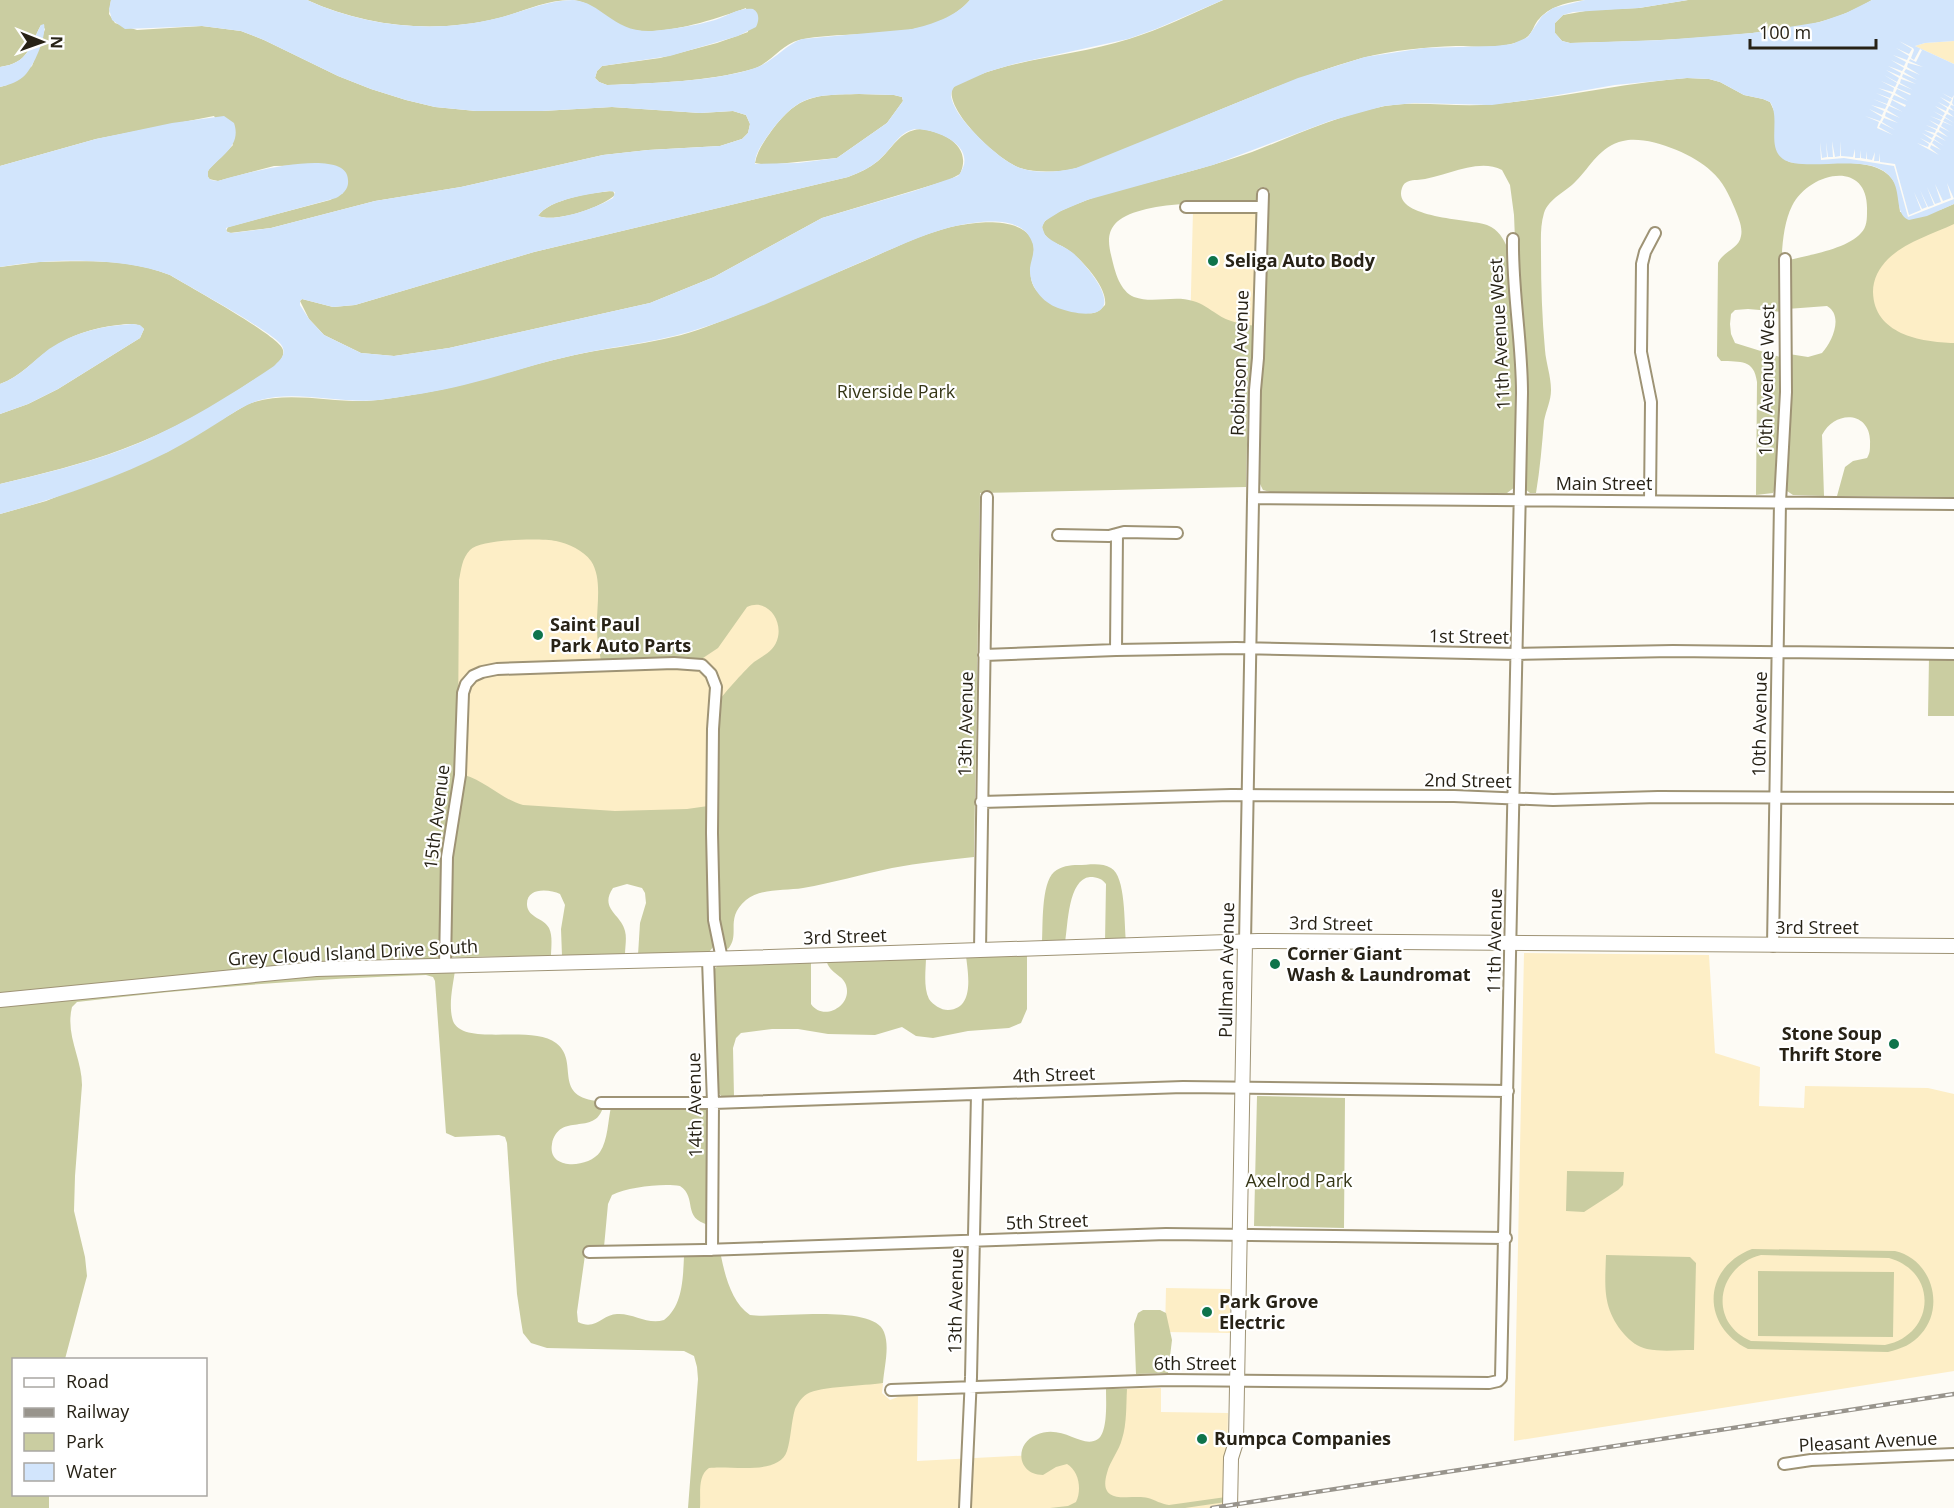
<svg xmlns="http://www.w3.org/2000/svg" width="1954" height="1508" viewBox="0 0 1954 1508" font-family="'Open Sans',sans-serif">
  <style>
    .built { fill: #fdeec6 }
    .green { fill: #cacda1; fill-rule: evenodd }
    .water { fill: #d2e5fc; fill-rule: evenodd }
    .pier { fill: #fdfbf5 }
    .lines { fill: none; stroke-linecap: round; stroke-linejoin: round }
    .street-casing { stroke: #9e9375; stroke-width: 14 }
    .secondary-casing { stroke: #9e9375; stroke-width: 16 }
    .street { stroke: #fff; stroke-width: 10 }
    .secondary { stroke: #fff; stroke-width: 14 }
    .rail-casing { stroke: #98948c; stroke-width: 4.5 }
    .rail { stroke: #fff; stroke-width: 2; stroke-dasharray: 7; stroke-linecap: butt }
    .poi-dot { fill: #0e744b; stroke: #fff; stroke-width: 2 }
    .labels { text-anchor: middle; stroke-width: 4.5; stroke-linejoin: round; paint-order: stroke }
    .poi-label { font-size: 18px; font-weight: bold; fill: #272216; stroke: #fff; text-anchor: start }
    .street-label { font-size: 18px; fill: #272216; stroke: #fff }
    .park-label { font-size: 18px; fill: #353616; stroke: #fff }
  </style>
  <rect width="100%" height="100%" fill="#fdfbf5"/>
  <!-- built -->
  <path class="built" d="M1954 41V64L1915 46 1925 43Z
    M1872 166 1900 212 1918 219 1954 204V359H1869Z
    M1193 210 1257 211 1258 213 1255 335 1190 334Z
    M979 523 975 802 450 816 460 536Z
    M1524 953 1709 955 1715 1053 1760 1067 1759 1106 1804 1108 1805 1086 1928 1088 1954 1094V1371L1514 1441Z
    M1166 1288 1230 1289V1333L1165 1332Z
    M702 1342 881 1382 883 1384 882 1393 890 1400 903 1395H918L917 1461 1113 1451 1114 1389 1161 1388V1412L1228 1413 1226 1508H699Z"/>
  <!-- green -->
  <path class="green" d="M0 0H111L109 14 115 23 137 30 202 26 241 31 264 40 338 76 371 89 406 100 435 107 476 111H542L612 107 700 113 733 111 746 115 750 124 748 133 742 139 720 146 648 150 603 155 461 187 375 201 271 228 230 233 226 231 228 227 330 200 343 193 329 165 274 166 218 181 209 179 207 174 209 169 233 145 214 116 96 139 0 166V87L7 85 32 66 45 29 41 25C29 47 29 63 0 67Z
    M307 0H970C931 45 852 28 799 40 782 44 771 63 753 69 706 82 655 83 607 85L599 82 595 78 597 71 602 66 660 58 717 43 748 32 746 8C716 19 657 39 626 28 606 20 592 0 570 0 546 0 522 12 499 18 435 34 367 27 307 0Z
    M1223 0H1585C1570 2 1554 5 1543 15 1529 27 1537 36 1515 43 1496 49 1476 46 1456 46 1425 47 1393 50 1362 58 1289 79 1220 110 1150 139 1125 149 1087 169 1060 171 1047 172 1033 172 1020 168 999 161 946 112 952 89 958 82 967 80 976 76 1026 57 1079 55 1129 39 1161 29 1192 14 1223 0Z
    M1688 0H1872C1827 28 1773 31 1721 36 1671 40 1621 42 1570 43L1562 41 1555 33V23L1563 15 1591 10 1639 8Z
    M1687 78 1709 79 1720 82 1744 95 1763 99 1770 102 1775 113 1776 147 1789 162C1817 167 1875 153 1893 180 1899 188 1899 202 1900 212L1940 210 1954 204V224C1933 234 1905 242 1888 259 1879 268 1873 279 1873 292 1874 334 1920 342 1954 343V497L1837 496 1845 467 1853 461 1867 458C1870 453 1870 450 1870 444 1872 411 1835 409 1822 435L1824 496 1793 495 1787 491 1789 354 1808 357 1822 353C1832 342 1844 316 1827 306L1787 309 1789 260C1809 255 1847 249 1861 233 1867 227 1867 219 1867 211 1869 158 1809 172 1792 206 1778 234 1782 281 1782 312L1748 309 1735 310 1731 314 1730 324 1731 334 1735 343 1783 358V396L1775 488 1773 493 1756 495 1757 382C1754 359 1741 362 1721 361L1717 356 1718 263C1723 251 1739 249 1741 236 1743 227 1738 217 1735 209 1729 195 1723 181 1711 171 1693 154 1648 135 1623 141 1600 146 1591 166 1576 181 1566 192 1549 198 1544 213 1540 226 1541 241 1541 254 1541 286 1542 318 1545 350 1546 363 1551 376 1551 390 1551 401 1546 410 1544 421 1542 445 1540 469 1536 493H1530L1525 489 1514 215 1510 185 1502 170C1477 157 1445 178 1417 180 1411 180 1404 181 1402 188 1391 219 1472 219 1487 225 1499 230 1503 238 1508 249L1518 339 1515 487 1507 493 1270 492 1263 490 1260 484 1261 362 1266 201 1270 192 1265 187 1259 188 1256 194 1259 200 1257 202C1225 203 1137 199 1115 224 1106 234 1109 247 1112 259 1115 272 1120 291 1134 297 1153 304 1174 295 1193 301 1202 303 1209 309 1217 314 1228 322 1242 324 1256 326L1254 366 1248 401 1246 487 980 493 974 857C947 860 919 863 892 868 862 874 833 883 803 888 785 891 760 888 746 900 724 919 741 934 728 949L725 947 718 919C717 869 717 818 716 768 716 753 715 712 720 700 723 694 748 667 754 662 764 655 775 651 778 637 782 618 766 598 747 607L718 648 700 660 677 657 601 661C599 650 597 640 597 629 596 608 603 579 591 561 583 550 569 544 556 541 540 538 481 539 470 550 462 558 461 570 459 580L458 738 440 957 434 959 293 964 0 993V514L46 501 167 452 248 404C286 390 327 402 366 401 385 400 404 396 423 393 472 385 518 368 566 357 612 346 661 344 706 327 761 306 814 282 869 259 903 244 938 226 976 223 996 221 1034 222 1034 250 1033 263 1027 273 1034 287 1041 300 1079 315 1093 313 1098 312 1101 309 1105 305 1108 287 1080 257 1065 248 1059 244 1050 242 1046 236 1043 233 1041 228 1043 224 1049 212 1095 197 1108 193 1156 180 1205 169 1252 152 1296 135 1338 115 1385 106 1421 100 1457 108 1493 104 1558 99 1621 83 1687 78Z
    M859 94 894 95 902 97 903 101 887 123 837 158 767 165 755 163C757 151 765 140 772 130 799 94 816 95 859 94Z
    M920 129C943 131 973 146 960 174L949 180 822 218 714 277 650 303 449 348 394 356 361 353 324 335 309 319 300 301 302 299 333 307 355 305 534 252 848 177C859 173 869 168 878 161 893 148 899 131 920 129Z
    M613 191 615 195C601 208 555 223 538 216 549 199 594 192 613 191Z
    M39 262C82 261 129 258 170 275 186 285 282 337 283 350 286 364 262 375 252 381 212 408 169 432 123 449 83 464 41 474 0 484V414L28 404 58 389 140 338 144 329C138 322 127 324 118 325 93 328 70 335 49 350 33 361 20 377 0 384V267Z
    M1929 657 1954 658V716H1928Z
    M464 775C486 781 501 799 523 805L615 811 687 809 708 806 714 946 709 952 638 955 640 923 646 903 645 893 642 888 627 884 613 888C599 909 621 914 625 931 627 938 625 947 625 955L562 956 561 929 565 905 560 894C549 889 526 887 527 905 528 918 544 918 549 928 553 936 551 948 551 956L452 957 450 955V866Z
    M1078 865C1088 865 1102 862 1111 868 1126 876 1124 924 1126 941L1105 942 1106 884C1102 879 1098 877 1090 877 1068 879 1068 925 1065 943H1042C1043 926 1041 884 1054 872 1061 866 1070 865 1078 865Z
    M1027 954V1009L1021 1023 1009 1028 968 1031 933 1038 916 1036 902 1027 875 1035 828 1034 798 1029H772L741 1033 736 1038 733 1048 734 1097H722L717 1091 713 971 718 965 811 961V1004C823 1022 853 1006 846 985 843 975 830 974 826 960L926 957C926 969 923 987 929 999 933 1005 941 1010 948 1010 975 1009 968 973 966 956Z
    M455 970C453 986 448 1005 453 1021 463 1047 532 1024 556 1043 580 1061 552 1095 596 1101L597 1107H603C595 1137 559 1111 552 1144 547 1171 589 1168 600 1152 608 1140 608 1120 611 1107H707L709 1110V1225C681 1218 698 1198 680 1186 663 1183 628 1187 612 1195L608 1204 604 1247 586 1248 577 1312 578 1322C596 1331 603 1314 617 1314 634 1313 647 1325 664 1320 683 1306 683 1277 684 1256H721C725 1276 732 1303 750 1315 776 1319 873 1303 884 1332 890 1347 884 1368 883 1383 864 1386 821 1386 807 1394 801 1398 798 1403 795 1409 791 1423 791 1438 787 1451 779 1476 730 1465 709 1468 697 1476 701 1495 700 1508H688L698 1379 697 1367 694 1356 684 1351 547 1348 531 1343 523 1333 521 1321 517 1294 507 1143 505 1137 499 1135 455 1137 446 1133 435 981 433 977 426 975C309 979 193 988 77 1002L72 1007C65 1035 82 1058 82 1085L75 1176 74 1211 85 1257 87 1276 65 1359 14 1360V1494L49 1495V1508H0V1005L294 976Z
    M1257 1096 1345 1098 1344 1228 1254 1226Z
    M1567 1171 1624 1172 1623 1185 1618 1190 1584 1212 1566 1211Z
    M1752 1249 1895 1251C1931 1259 1946 1306 1921 1334 1913 1344 1901 1349 1888 1352L1748 1349C1701 1326 1702 1268 1752 1249ZM1761 1255 1889 1258C1939 1272 1935 1335 1885 1345L1751 1341C1707 1322 1717 1266 1761 1255Z
    M1606 1255 1690 1257 1696 1263 1694 1350C1678 1350 1662 1352 1647 1349 1638 1347 1630 1341 1624 1334 1602 1308 1605 1287 1606 1255Z
    M1758 1271 1894 1272 1893 1337 1758 1336Z
    M1143 1310H1160L1166 1313 1172 1340 1168 1373 1136 1374 1134 1324 1138 1313Z
    M1106 1389H1127C1126 1405 1127 1423 1122 1439 1119 1451 1110 1461 1107 1473 1097 1507 1132 1494 1148 1498 1155 1500 1161 1504 1169 1505L1226 1497V1502L1185 1508H1050L1068 1506 1076 1502C1082 1490 1079 1471 1067 1464L1056 1467 1043 1475C1017 1475 1014 1444 1036 1435 1063 1423 1082 1450 1098 1439 1108 1432 1106 1401 1106 1389Z"/>
  <!-- water -->
  <path class="water" d="M111 0H307C366 27 434 34 498 18 522 12 548 0 573 0 602 2 613 33 652 31 672 29 695 26 715 20 727 16 740 7 753 9 760 13 759 21 756 27L738 36 670 56 602 66 597 71 595 78 599 82 607 85C650 83 715 82 755 68 773 62 785 45 802 39L912 29C933 24 955 17 970 0H1223L1156 29 1128 39 1014 64 987 72 954 87C952 91 950 94 952 100 957 120 1000 161 1020 168 1038 174 1058 172 1076 168L1298 78 1365 57 1424 48 1495 46 1512 44 1528 37 1542 16 1553 8 1585 0H1688L1639 8 1573 12 1563 15 1555 23V33L1562 41 1570 43 1663 40 1752 33 1820 22 1846 13 1872 0H1954V41L1925 43 1915 46 1954 64V204L1927 216 1909 220C1890 212 1908 181 1878 168 1854 157 1799 171 1783 159 1766 147 1781 118 1770 102L1763 99 1744 95 1720 82 1709 79 1687 78 1615 85 1535 99 1492 105 1414 103 1384 106 1330 121 1213 165 1087 200 1061 211 1045 221 1042 227 1045 235C1053 243 1064 246 1073 253 1083 262 1120 302 1097 312 1086 316 1069 312 1058 308 1042 302 1029 286 1030 268 1031 259 1036 251 1032 242 1023 215 981 221 960 225 930 231 902 245 873 257 814 282 751 314 689 332 649 344 606 347 566 357 531 365 498 377 464 385 436 392 407 396 379 400 340 404 298 390 260 400 245 404 232 414 219 422 202 433 185 443 168 452 114 479 58 498 0 514V484C42 474 84 464 124 449 178 428 226 398 274 366 279 361 287 355 282 346 275 333 188 286 170 275 125 257 47 258 0 267V166L96 139 172 123 224 116 234 123C242 146 220 156 208 171V177L211 180 218 181C237 175 348 144 348 180 349 189 343 194 336 198L226 228 227 232 232 233 271 228 375 201 461 187 603 155 648 150 720 146 742 139 748 133 750 124 746 115 733 111 700 113 612 107 542 111H476L435 107 406 100 371 89 338 76 264 40 241 31 202 26 125 29 112 20 109 9ZM859 94 894 95 902 97 903 101 887 123 837 158 798 163 755 164C755 153 763 143 769 134 798 95 811 95 859 94ZM915 129C937 129 981 147 958 176L914 191 822 218 714 277 650 303 449 348 394 356 361 353 324 335 309 319 300 305V301L302 299 333 307 355 305 534 252 848 177C861 172 872 167 882 157 893 147 899 132 915 129ZM609 191 615 192 613 198C596 208 556 223 538 216 549 199 590 194 609 191Z
    M44 24C47 36 33 69 23 77 16 83 8 85 0 87V67C29 63 29 47 41 25Z
    M132 324 140 325 144 329 140 338 58 389 28 404 0 414V384C20 377 33 361 49 349 74 332 102 326 132 324Z"/>
  <!-- pier -->
  <path class="pier" d="M1899 41 1913 48 1914 50 1911 58 1914 60 1920 49 1922 50 1916 62 1910 59 1909 61 1923 67 1908 63 1907 67 1920 75 1906 69 1904 72 1917 80 1903 74 1902 77 1916 84 1901 79 1900 83 1913 90 1899 84 1897 88 1911 94 1910 95 1897 89 1895 93 1908 101 1894 95 1892 99 1906 105 1905 107 1892 100 1890 105 1903 112 1889 106 1887 110 1900 118 1886 112 1885 116 1898 123 1884 118 1882 122 1895 130 1881 123 1879 127 1893 135 1877 128 1879 122 1865 116 1880 121 1882 117 1869 109 1882 115 1884 111 1871 105 1885 109 1887 105 1873 99 1887 104 1889 99 1876 93 1890 98 1892 94 1878 88 1893 92 1894 88 1881 81 1895 87 1897 83 1884 75 1897 82 1899 78 1886 70 1900 76 1901 73 1888 66 1902 71 1904 68 1891 60 1904 66 1906 62 1893 55 1907 60 1909 56 1896 48 1909 54 1912 49Z
    M1942 93 1952 98 1954 95 1952 103 1954 106 1951 105 1950 107 1954 111 1949 109 1948 112 1954 117 1947 114 1945 117 1954 123 1945 118 1943 121 1953 126 1943 122 1941 126 1950 132 1940 127 1939 130 1948 137 1938 132 1936 134 1946 141 1936 136 1934 139 1944 146 1934 140 1932 143 1941 150 1931 145 1930 148 1939 155 1917 143 1928 147 1929 144 1920 138 1930 143 1932 140 1922 133 1932 138 1934 135 1924 130 1935 133 1936 130 1926 125 1937 129 1938 126 1929 120 1939 125 1941 121 1930 116 1941 120 1943 117 1933 111 1943 116 1945 113 1935 106 1946 111 1947 108 1938 102 1948 107 1950 104 1940 97 1950 102 1952 99Z
    M1832 141 1835 157 1840 156V141L1841 156 1853 157 1855 149V158H1860L1861 150V158L1866 159 1867 151V159L1872 160 1875 152 1874 161H1879L1880 153V162L1895 164 1909 215 1921 210 1914 192 1922 209 1927 207 1920 190 1928 207 1934 205 1927 187 1935 204 1941 202 1935 184 1943 201 1951 198 1947 183 1954 199 1908 217 1894 166 1844 158 1821 160 1820 142 1822 158 1827 157 1826 142 1828 157H1833Z"/>
  <g class="lines">
    <defs>
      <path id="street" d="M1186 207H1262
        M1253 498 1954 504
        M1650 501 1651 402 1641 352 1642 264 1645 252 1655 233
        M1058 535 1109 536 1124 532 1177 533
        M1116 650 1117 534
        M984 655 1116 650 1236 648 1517 654 1673 651 1954 654
        M981 802 1231 795 1454 796 1553 800 1658 797 1954 798
        M1245 942 1255 390 1258 358 1263 194
        M1773 946 1780 502 1786 392 1785 259
        M980 950 987 497
        M708 959 713 1103 712 1250
        M445 965 447 857 460 775 463 693 466 684 473 676 482 672 497 669 674 663 702 665 711 674 716 687 713 729 712 833 714 920 722 959
        M601 1103H713L1183 1087 1508 1091
        M589 1252 704 1250 1166 1234 1506 1238
        M891 1390 1168 1380 1489 1383 1498 1381 1501 1378 1522 393C1522 341 1512 290 1513 239
        M1784 1464 1811 1460 1954 1454
        M965 1508 971 1377 977 1094"/>
      <path id="secondary" d="M0 1000 316 969 708 959 1258 941 1954 946
        M1230 1508 1231 1458 1236 1442 1245 942"/>
    </defs>
    <!-- street casing -->
    <use href="#street" class="street-casing"/>
    <!-- secondary casing -->
    <use href="#secondary" class="secondary-casing"/>
    <!-- street -->
    <use href="#street" class="street"/>
    <!-- secondary -->
    <use href="#secondary" class="secondary"/>
    <defs>
      <path id="rail" d="M1212 1508 1954 1394"/>
    </defs>
    <!-- rail casing -->
    <use href="#rail" class="rail-casing"/>
    <!-- rail -->
    <use href="#rail" class="rail"/>
  </g>
  <!-- markers -->
  <g class="poi-dot">
    <circle cx="1213" cy="261" r="6"/>
    <circle cx="538" cy="635" r="6"/>
    <circle cx="1275" cy="964" r="6"/>
    <circle cx="1894" cy="1044" r="6"/>
    <circle cx="1207" cy="1312" r="6"/>
    <circle cx="1202" cy="1439" r="6"/>
  </g>
  <g class="labels">
    <!-- poi labels -->
    <g class="poi-label">
      <text x="1225" y="267">Seliga Auto Body</text>
      <text x="550" y="631">Saint Paul<tspan x="550" dy="21">Park Auto Parts</tspan></text>
      <text x="1287" y="960">Corner Giant<tspan x="1287" dy="21">Wash &amp; Laundromat</tspan></text>
      <text x="1882" y="1040" text-anchor="end">Stone Soup<tspan x="1882" dy="21">Thrift Store</tspan></text>
      <text x="1219" y="1308">Park Grove<tspan x="1219" dy="21">Electric</tspan></text>
      <text x="1214" y="1445">Rumpca Companies</text>
    </g>
    <!-- street labels -->
    <g class="street-label">
      <text transform="translate(1500 334) rotate(-93)" y="6">11th Avenue West</text>
      <text transform="translate(1240 363) rotate(-88)" y="6">Robinson Avenue</text>
      <text transform="translate(1767 380) rotate(-89)" y="6">10th Avenue West</text>
      <text x="1604" y="490">Main Street</text>
      <text transform="translate(1469 637) rotate(1)" y="6">1st Street</text>
      <text transform="translate(966 724) rotate(-89)" y="6">13th Avenue</text>
      <text transform="translate(1760 724) rotate(-89)" y="6">10th Avenue</text>
      <text transform="translate(1468 781) rotate(1)" y="6">2nd Street</text>
      <text transform="translate(437 817) rotate(-83)" y="6">15th Avenue</text>
      <text transform="translate(1331 924) rotate(1)" y="6">3rd Street</text>
      <text x="1817" y="934">3rd Street</text>
      <text transform="translate(845 937) rotate(-2)" y="6">3rd Street</text>
      <text transform="translate(1495 941) rotate(-89)" y="6">11th Avenue</text>
      <text transform="translate(353 953) rotate(-3)" y="6">Grey Cloud Island Drive South</text>
      <text transform="translate(1227 970) rotate(-89)" y="6">Pullman Avenue</text>
      <text transform="translate(1054 1075) rotate(-2)" y="6">4th Street</text>
      <text transform="translate(695 1105) rotate(-91)" y="6">14th Avenue</text>
      <text transform="translate(1047 1222) rotate(-2)" y="6">5th Street</text>
      <text transform="translate(956 1301) rotate(-89)" y="6">13th Avenue</text>
      <text x="1195" y="1370">6th Street</text>
      <text transform="translate(1868 1442) rotate(-3)" y="6">Pleasant Avenue</text>
    </g>
    <!-- park labels -->
    <g class="park-label">
      <text x="896" y="398">Riverside Park</text>
      <text x="1299" y="1187">Axelrod Park</text>
    </g>
  </g>
  <!-- legend -->
  <rect x="12" y="1358" width="195" height="138" fill="#ffffff" stroke="#a9a7a2" stroke-width="1.5"/>
  <rect x="24" y="1378" width="30" height="9" fill="#ffffff" stroke="#a9a7a2" stroke-width="1.5"/>
  <text x="66" y="1388" font-size="18" fill="#272216">Road</text>
  <rect x="24" y="1408" width="30" height="9" fill="#98948c" stroke="#a9a7a2" stroke-width="1.5"/>
  <text x="66" y="1418" font-size="18" fill="#272216">Railway</text>
  <rect x="24" y="1433" width="30" height="18" fill="#cacda1" stroke="#a9a7a2" stroke-width="1.5"/>
  <text x="66" y="1448" font-size="18" fill="#272216">Park</text>
  <rect x="24" y="1463" width="30" height="18" fill="#d2e5fc" stroke="#a9a7a2" stroke-width="1.5"/>
  <text x="66" y="1478" font-size="18" fill="#272216">Water</text>
  <!-- north arrow -->
  <g transform="translate(42 42) rotate(91)" stroke="#ffffff" stroke-width="4.5" paint-order="stroke">
  <path d="M0-4.5L10 22L0 15L-10 22Z" fill="#272216"/>
  <text y="-9" font-size="16" font-weight="bold" text-anchor="middle" fill="#272216">N</text>
  </g>
  <!-- scale -->
  <path d="M1750 39v9h126v-9" fill="none" stroke="#272216" stroke-width="3"/>
  <text x="1759" y="39" font-size="18" fill="#272216" stroke="#ffffff" stroke-width="4.5" paint-order="stroke">100 m</text>
</svg>
